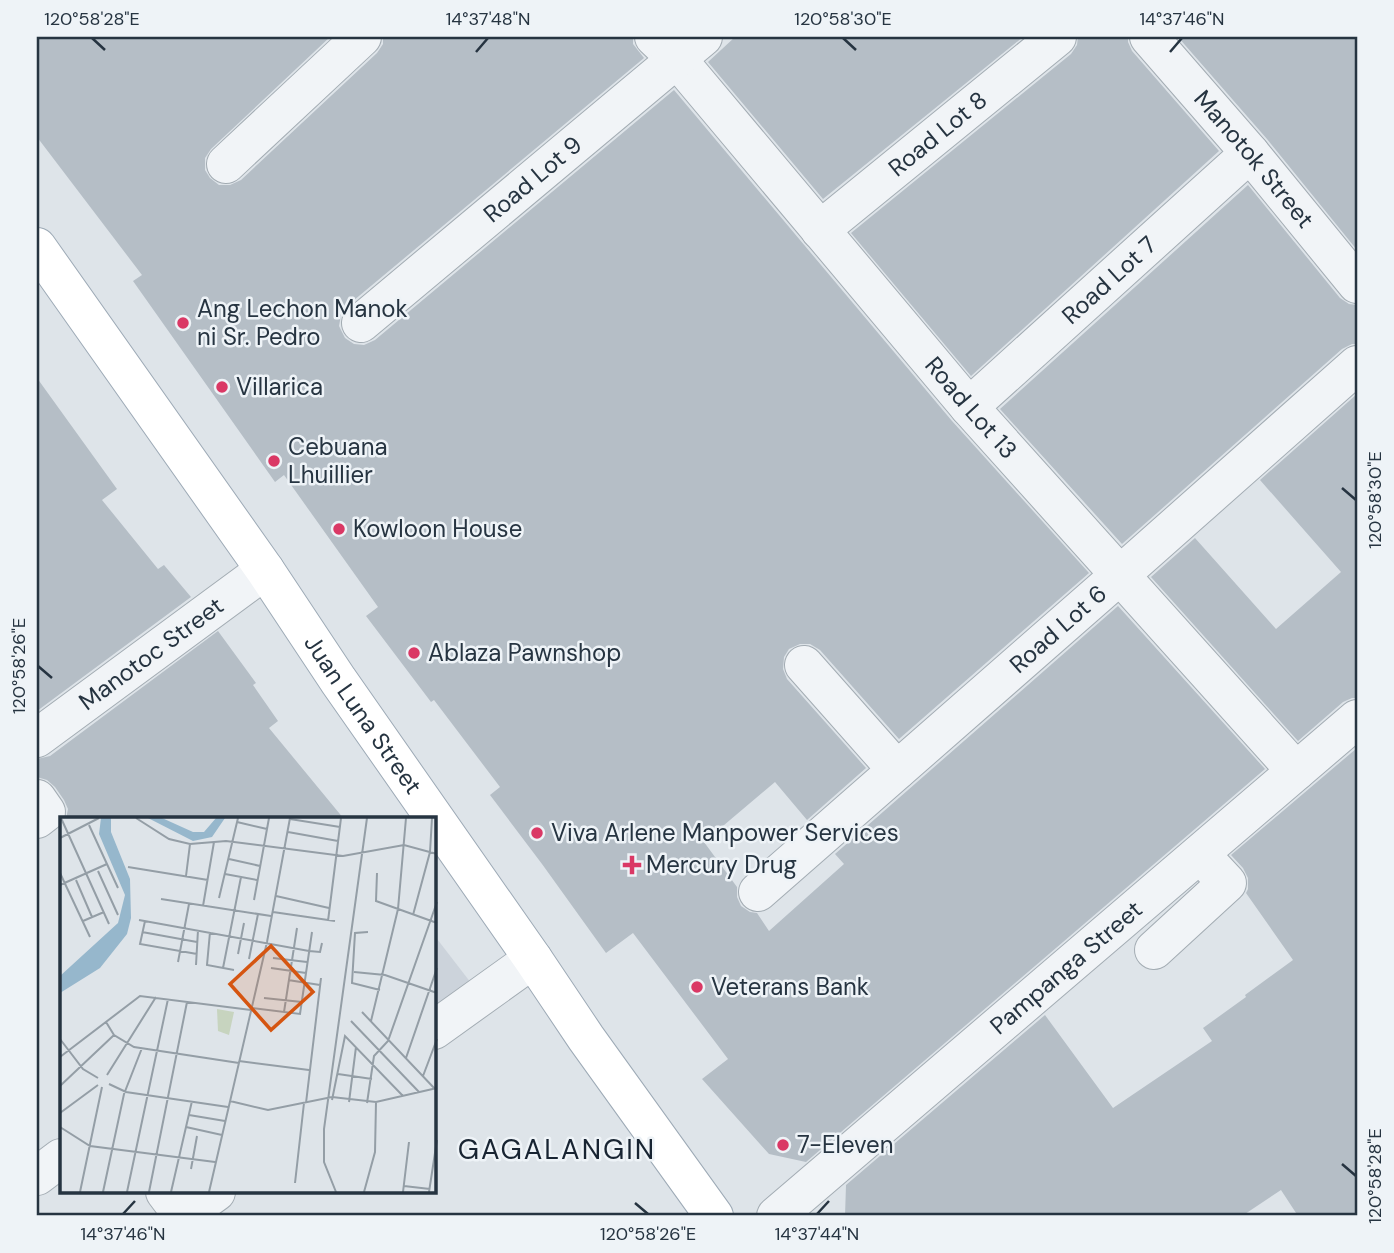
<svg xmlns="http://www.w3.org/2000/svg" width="1394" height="1253" viewBox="0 0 1394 1253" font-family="'DM Sans',sans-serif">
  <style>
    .built { fill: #ccd3db }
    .building { fill: #b5bec6 }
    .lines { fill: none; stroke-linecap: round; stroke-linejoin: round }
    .minor-casing { stroke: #a3acb3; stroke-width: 40 }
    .major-casing { stroke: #9daab6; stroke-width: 40 }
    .minor { stroke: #f1f4f7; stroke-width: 38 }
    .major { stroke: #fff; stroke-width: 38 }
    .ticks { fill: none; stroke: #263441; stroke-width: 2.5 }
    .poi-dot { fill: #da3865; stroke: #eef3f7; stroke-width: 2.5 }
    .labels { text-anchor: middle; stroke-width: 5; stroke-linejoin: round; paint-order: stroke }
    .street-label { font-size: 24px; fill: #263441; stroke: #eef3f7 }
    .poi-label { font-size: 24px; fill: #263441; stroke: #eef3f7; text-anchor: start }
    .quarter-label { font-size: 28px; letter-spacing: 2px; fill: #182432; stroke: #eef3f7 }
    .inset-road { fill: none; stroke: #949ea6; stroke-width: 2 }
    .view { fill: #d55511; fill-opacity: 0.15; stroke: #d55511; stroke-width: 3.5 }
    .inset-edge { fill: none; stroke: #263441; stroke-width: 3.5 }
    .neatline { fill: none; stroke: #263441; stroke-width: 2.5 }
    .ticks-label { font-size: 18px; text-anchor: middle; fill: #263441 }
  </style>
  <rect width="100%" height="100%" fill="#dee4e9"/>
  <!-- built -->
  <path class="built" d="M434 935 471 983 434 1011Z"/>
  <!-- building -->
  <path class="building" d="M37 37H330L211 149 205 158V170L210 178 219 185H230L241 180 377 53 383 44V37H633V44L644 58 347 306 341 315 339 326 345 338 354 344 364 345 375 340 674 90 952 421 1089 573 899 739 820 650 810 644H800L789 649 784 657 783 669 787 679 866 768 807 820 775 782 704 842 737 887V897L741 906 750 912 757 913 769 931 844 864 835 854 1118 606 1265 769 806 1162 769 1154 702 1079 728 1059 633 933 606 953 542 864 490 795 500 787 434 700 431 702 366 616 378 607 284 475 275 482 133 281 142 275 37 137Z
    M735 37H1023L823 199 708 62Z
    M1078 37H1128V42L1132 51 1219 151 971 376 851 233 1071 54 1077 45Z
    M1178 37H1357V250L1267 139Z
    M1248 185 1340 298 1349 304 1357 305V344H1352L1342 349 1122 544 1000 409Z
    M37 378 117 489 102 500 158 569 164 565 191 597 37 711Z
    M1357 394V698H1352L1343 702 1298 741 1151 577 1195 538 1276 629 1341 572 1260 480Z
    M218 631 256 683 253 685 278 721 269 728 344 819H66L68 809 64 800 55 787 47 780 37 777V759L50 756Z
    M1357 748V1216H1298L1281 1190 1242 1216H845L846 1185 1045 1015 1113 1108 1212 1041 1203 1028 1246 997 1245 995 1293 960 1246 893 1248 889V878L1243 868 1231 855Z"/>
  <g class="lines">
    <defs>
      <g id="minor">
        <path id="s1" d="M654 37 677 59 969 407 1296 771"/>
        <path id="s2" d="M1149 37 1250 153 1357 284"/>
        <path d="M226 164 362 37"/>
        <path id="s3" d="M820 230 1057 37"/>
        <path id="s4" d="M361 323 703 37"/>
        <path id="s5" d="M969 407 1250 153"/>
        <path d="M804 665 897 770"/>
        <path id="s6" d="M37 738 265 570"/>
        <path d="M37 799 46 812 37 819"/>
        <path id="s7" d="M758 892 1120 575 1357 365"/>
        <path d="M1154 950 1227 883 1200 854"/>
        <path d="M434 1030 533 959"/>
        <path d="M37 1176 61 1158"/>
        <path d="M165 1192 183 1216 216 1192"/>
        <path id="s8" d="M776 1216 1357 719"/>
      </g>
      <g id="major">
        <path id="s9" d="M37 247 265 570 338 680 533 959 586 1038 714 1216"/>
      </g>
    </defs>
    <!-- minor casing -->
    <use href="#minor" class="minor-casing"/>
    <!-- major casing -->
    <use href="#major" class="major-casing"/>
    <!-- minor -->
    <use href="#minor" class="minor"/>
    <!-- major -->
    <use href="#major" class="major"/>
  </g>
  <!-- ticks -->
  <path class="ticks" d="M92 38 105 50M843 38 856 50M476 52 488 38M1170 52 1182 38M1342 488 1356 500M38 666 52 678M1342 1164 1356 1176M635 1203 648 1214M123 1214 135 1201M817 1214 829 1201"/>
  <!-- markers -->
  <g class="poi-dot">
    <circle cx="183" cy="323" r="7"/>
    <circle cx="222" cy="387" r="7"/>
    <circle cx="274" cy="461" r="7"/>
    <circle cx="339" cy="529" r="7"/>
    <circle cx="414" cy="653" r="7"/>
    <circle cx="537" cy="833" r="7"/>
    <path d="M628.5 854.5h7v7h7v7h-7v7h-7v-7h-7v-7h7z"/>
    <circle cx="697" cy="987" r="7"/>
    <circle cx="783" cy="1145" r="7"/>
  </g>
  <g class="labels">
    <!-- street labels -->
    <g class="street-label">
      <text dy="8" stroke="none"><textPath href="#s3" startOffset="152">Road Lot 8</textPath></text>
      <text dy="8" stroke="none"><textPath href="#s2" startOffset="161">Manotok Street</textPath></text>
      <text dy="8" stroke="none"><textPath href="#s4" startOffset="224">Road Lot 9</textPath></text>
      <text dy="8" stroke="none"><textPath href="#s5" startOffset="189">Road Lot 7</textPath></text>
      <text dy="8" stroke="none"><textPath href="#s1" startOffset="488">Road Lot 13</textPath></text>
      <text dy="8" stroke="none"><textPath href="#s7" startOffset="399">Road Lot 6</textPath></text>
      <text dy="8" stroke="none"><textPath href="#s6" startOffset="142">Manotoc Street</textPath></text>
      <text dy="8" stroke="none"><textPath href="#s9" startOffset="570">Juan Luna Street</textPath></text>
      <text dy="8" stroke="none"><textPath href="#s8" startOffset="382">Pampanga Street</textPath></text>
    </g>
    <!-- poi labels -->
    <g class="poi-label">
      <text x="197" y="317">Ang Lechon Manok<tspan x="197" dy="28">ni Sr. Pedro</tspan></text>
      <text x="236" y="395">Villarica</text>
      <text x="288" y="455">Cebuana<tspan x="288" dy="28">Lhuillier</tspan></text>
      <text x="353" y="537">Kowloon House</text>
      <text x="428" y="661">Ablaza Pawnshop</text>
      <text x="551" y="841">Viva Arlene Manpower Services</text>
      <text x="646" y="873">Mercury Drug</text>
      <text x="711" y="995">Veterans Bank</text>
      <text x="797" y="1153">7-Eleven</text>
    </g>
    <!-- quarter labels -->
    <g class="quarter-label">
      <text x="557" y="1159">GAGALANGIN</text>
    </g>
  </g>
  <!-- overview -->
  <g transform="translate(60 817)">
    <rect width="376" height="376" fill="#dee4e9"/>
    <path d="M157 192 174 195 169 218 158 214Z" fill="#c7d4bf"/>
    <path d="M41 1H51V15L70 62 71 101 67 117 40 151 0 176V159L58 106 65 78 39 17ZM88 1H102L133 15H144L156 1H165L152 20 133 24Z" fill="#96b7cc"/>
    <path class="inset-road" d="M1 1 49 107M76 1 109 22 130 27 166 24 283 39 344 28 377 37M230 2 280 10M177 5 207 12M29 8 58 71M228 15 278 24M0 21 39 1M169 42 200 49M68 50 148 63M38 54 58 98M0 56 30 120M317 56 316 84 377 106M165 57 197 63M126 59 130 27M16 63 32 100M0 68 47 47M216 79 269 91M159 81 178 1M101 82 211 99M194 83 209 1M143 89 154 25M213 95 275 104M353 98 370 35 372 1M79 103 249 134 260 135 262 126M23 104 44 95M85 104 80 127 137 137M268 104 281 1M82 115 137 125M150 115 147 148 174 153M308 115 295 116 292 166 320 173M178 137 184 106M213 141 247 145M189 142 198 97M118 145 129 87M136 148 138 113M163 151 181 60M211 151 246 156M294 155 325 158 377 176M228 163 260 168M204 181 242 185M192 191 240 197 252 115M224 195 237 111M302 195 375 272M291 204 359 275M311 204 338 92 346 1M46 205 54 218 74 230 179 246M0 222 23 252 38 261M0 240 80 179 191 193M346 241 377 151M179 244 249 253M278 257 312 262M47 258 96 180M363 259 377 222M49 267 66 275 168 290M0 269 54 218M272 283 285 219 343 279M170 284 208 293 272 280 316 285 377 271M289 285 296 230M246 286 261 161M307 286 314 239 328 224 377 85M0 296 38 268M129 298 165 304M0 310 30 329 155 345M126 310 162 318M131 352 137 319M235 366 244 286M344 369 370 372M20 375 42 270M43 375 64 277 82 231M67 375 108 182M89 375 127 185M111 375 132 284M149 375 207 125 230 1M276 375 264 345V312L307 1M304 375 315 335 316 285M343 375 349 325M369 375 377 323"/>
    <path class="view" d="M211 129 253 175 211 213 170 167Z"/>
    <rect width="376" height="376" class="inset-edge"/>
  </g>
  <!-- border -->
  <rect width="1394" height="1253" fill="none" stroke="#eef3f7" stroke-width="77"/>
  <rect x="38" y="38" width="1318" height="1176" class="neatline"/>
  <g class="ticks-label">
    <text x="92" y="25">120°58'28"E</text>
    <text x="488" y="25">14°37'48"N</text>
    <text x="843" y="25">120°58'30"E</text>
    <text x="1182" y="25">14°37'46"N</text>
    <text transform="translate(1375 500) rotate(-90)" y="6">120°58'30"E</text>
    <text transform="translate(19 666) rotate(-90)" y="6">120°58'26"E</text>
    <text transform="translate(1375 1176) rotate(-90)" y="6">120°58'28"E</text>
    <text x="123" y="1240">14°37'46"N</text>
    <text x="648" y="1240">120°58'26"E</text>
    <text x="817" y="1240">14°37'44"N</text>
  </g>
</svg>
